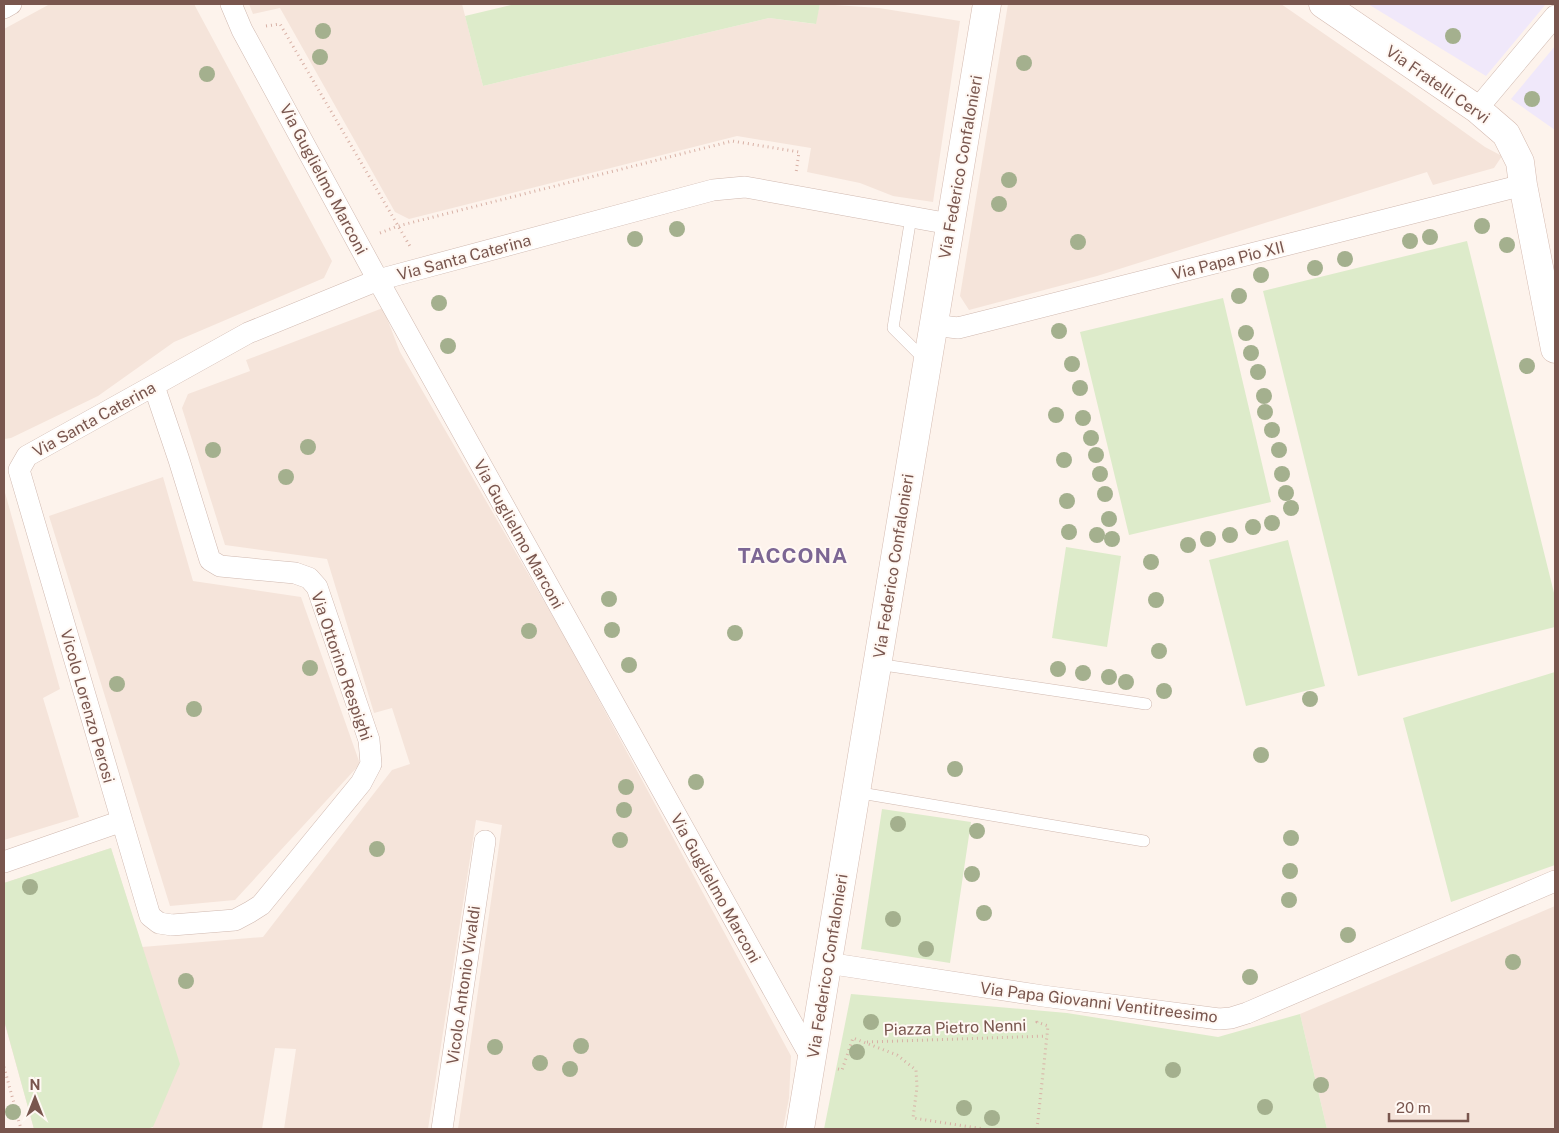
<svg xmlns="http://www.w3.org/2000/svg" width="1559" height="1133" viewBox="0 0 1559 1133" font-family="'Public Sans',sans-serif">
  <style>
    .residential { fill: #f5e4da }
    .education { fill: #f0e8fa }
    .green { fill: #ddebca }
    .lines { fill: none; stroke-linecap: round; stroke-linejoin: round }
    .lane-casing { stroke: #d0b9b0; stroke-width: 12 }
    .street-casing { stroke: #d0b9b0; stroke-width: 22 }
    .secondary-casing { stroke: #d5bbb1; stroke-width: 29 }
    .path { stroke: #d8b1a6; stroke-width: 3; stroke-dasharray: 1 4; stroke-linecap: butt }
    .lane { stroke: #fff; stroke-width: 11 }
    .street { stroke: #fff; stroke-width: 21 }
    .secondary { stroke: #fff; stroke-width: 28 }
    .tree { fill: #a4b08e }
    .labels { text-anchor: middle; stroke-width: 4; stroke-linejoin: round; paint-order: stroke }
    .street-label { font-size: 16px; fill: #79564e; stroke: #fff8f3 }
    .district-label { font-size: 21px; font-weight: bold; letter-spacing: 1px; fill: #7c6694; stroke: #fff8f3 }
  </style>
  <rect width="100%" height="100%" fill="#fdf3ec"/>
  <!-- residential -->
  <path class="residential" d="M50 4H194L332 261 324 278 174 342 98 396 11 438 4 439V29Z
    M249 4H462L483 86 769 18 815 24 820 4 879 8 960 21 933 202 893 196 860 183 807 172 811 148 737 136 409 219 395 212 280 8 253 14Z
    M1008 4H1281L1407 91 1485 147 1502 156 1494 168 1433 185 1427 172 1097 276 969 310 960 296Z
    M383 308 400 352 567 641 791 1056 789 1098 783 1129H458L502 825 476 820 428 1129H284L296 1049 275 1048 262 1129H152L153 1127 145 1129H34L4 1021V883L111 848 142 947 263 937 392 770 410 764 392 708 374 713 327 559 225 545 182 408 188 394 250 371 246 360Z
    M163 477 193 581 301 597 360 764 235 900 170 906 49 516Z
    M4 489 60 689 43 698 79 817 4 840Z
    M1555 906V1129H1327L1300 1014Z"/>
  <!-- education -->
  <path class="education" d="M1368 4H1546L1486 76Z
    M1555 46V130L1511 99Z"/>
  <!-- green -->
  <path class="green" d="M515 4H820L816 24 769 18 483 86 465 16Z
    M1467 241 1555 597V627L1358 676 1263 291Z
    M1223 298 1271 502 1129 535 1080 332Z
    M1288 540 1325 686 1246 706 1209 560Z
    M1066 547 1121 556 1107 647 1052 638Z
    M1555 672V865L1451 902 1403 718Z
    M882 809 971 822 950 963 861 949Z
    M111 848 180 1064 153 1127 145 1129H34L4 1020V883Z
    M851 994 1067 1013 1218 1037 1300 1014 1327 1129H824Z"/>
  <g class="lines">
    <defs>
      <path id="lane" d="M911 217 893 328 926 361
        M877 664 1146 704
        M855 792 1144 841"/>
      <path id="street" d="M231 4 242 30 378 280 813 1061
        M4 8 11 4
        M1477 109 1555 16
        M933 325 958 328 1523 185
        M122 821 150 916 159 923 172 925 235 920 250 912 261 905 361 783 371 764 369 740 317 587 309 578 295 573 220 566 210 560 179 460 154 386
        M4 862 122 821 19 470 27 456 248 333 378 280 713 190 745 187 950 224
        M827 963 1043 996 1219 1019 1231 1018 1247 1013 1555 881
        M442 1129 485 841"/>
      <path id="secondary" d="M1323 4 1477 109 1506 134 1520 162 1523 185 1555 349
        M800 1129 987 4"/>
    </defs>
    <!-- lane casing -->
    <use href="#lane" class="lane-casing"/>
    <!-- street casing -->
    <use href="#street" class="street-casing"/>
    <!-- secondary casing -->
    <use href="#secondary" class="secondary-casing"/>
    <!-- path -->
    <path class="path" d="M266 26 280 24 411 248
      M380 233 398 226 732 141 799 152 796 173
      M867 1042 1047 1036
      M4 1067 21 1129
      M838 1069 842 1070 853 1038 897 1055 916 1070 917 1087 913 1118 984 1129
      M1037 1129 1048 1026 1037 1022 1038 1019"/>
    <!-- lane -->
    <use href="#lane" class="lane"/>
    <!-- street -->
    <use href="#street" class="street"/>
    <!-- secondary -->
    <use href="#secondary" class="secondary"/>
  </g>
  <!-- trees -->
  <g class="tree">
    <circle cx="323" cy="31" r="8"/>
    <circle cx="1453" cy="36" r="8"/>
    <circle cx="320" cy="57" r="8"/>
    <circle cx="1024" cy="63" r="8"/>
    <circle cx="207" cy="74" r="8"/>
    <circle cx="1532" cy="99" r="8"/>
    <circle cx="1009" cy="180" r="8"/>
    <circle cx="999" cy="204" r="8"/>
    <circle cx="1482" cy="226" r="8"/>
    <circle cx="677" cy="229" r="8"/>
    <circle cx="1430" cy="237" r="8"/>
    <circle cx="635" cy="239" r="8"/>
    <circle cx="1410" cy="241" r="8"/>
    <circle cx="1078" cy="242" r="8"/>
    <circle cx="1507" cy="245" r="8"/>
    <circle cx="1345" cy="259" r="8"/>
    <circle cx="1315" cy="268" r="8"/>
    <circle cx="1261" cy="275" r="8"/>
    <circle cx="1239" cy="296" r="8"/>
    <circle cx="439" cy="303" r="8"/>
    <circle cx="1059" cy="331" r="8"/>
    <circle cx="1246" cy="333" r="8"/>
    <circle cx="448" cy="346" r="8"/>
    <circle cx="1251" cy="353" r="8"/>
    <circle cx="1072" cy="364" r="8"/>
    <circle cx="1527" cy="366" r="8"/>
    <circle cx="1258" cy="372" r="8"/>
    <circle cx="1080" cy="388" r="8"/>
    <circle cx="1264" cy="396" r="8"/>
    <circle cx="1265" cy="412" r="8"/>
    <circle cx="1056" cy="415" r="8"/>
    <circle cx="1083" cy="418" r="8"/>
    <circle cx="1272" cy="430" r="8"/>
    <circle cx="1091" cy="438" r="8"/>
    <circle cx="308" cy="447" r="8"/>
    <circle cx="213" cy="450" r="8"/>
    <circle cx="1279" cy="450" r="8"/>
    <circle cx="1096" cy="455" r="8"/>
    <circle cx="1064" cy="460" r="8"/>
    <circle cx="1100" cy="474" r="8"/>
    <circle cx="1282" cy="474" r="8"/>
    <circle cx="286" cy="477" r="8"/>
    <circle cx="1286" cy="493" r="8"/>
    <circle cx="1105" cy="494" r="8"/>
    <circle cx="1067" cy="501" r="8"/>
    <circle cx="1291" cy="508" r="8"/>
    <circle cx="1109" cy="519" r="8"/>
    <circle cx="1272" cy="523" r="8"/>
    <circle cx="1253" cy="527" r="8"/>
    <circle cx="1069" cy="532" r="8"/>
    <circle cx="1097" cy="535" r="8"/>
    <circle cx="1230" cy="535" r="8"/>
    <circle cx="1112" cy="539" r="8"/>
    <circle cx="1208" cy="539" r="8"/>
    <circle cx="1188" cy="545" r="8"/>
    <circle cx="1151" cy="562" r="8"/>
    <circle cx="609" cy="599" r="8"/>
    <circle cx="1156" cy="600" r="8"/>
    <circle cx="612" cy="630" r="8"/>
    <circle cx="529" cy="631" r="8"/>
    <circle cx="735" cy="633" r="8"/>
    <circle cx="1159" cy="651" r="8"/>
    <circle cx="629" cy="665" r="8"/>
    <circle cx="310" cy="668" r="8"/>
    <circle cx="1058" cy="669" r="8"/>
    <circle cx="1083" cy="673" r="8"/>
    <circle cx="1109" cy="677" r="8"/>
    <circle cx="1126" cy="682" r="8"/>
    <circle cx="117" cy="684" r="8"/>
    <circle cx="1164" cy="691" r="8"/>
    <circle cx="1310" cy="699" r="8"/>
    <circle cx="194" cy="709" r="8"/>
    <circle cx="1261" cy="755" r="8"/>
    <circle cx="955" cy="769" r="8"/>
    <circle cx="696" cy="782" r="8"/>
    <circle cx="626" cy="787" r="8"/>
    <circle cx="624" cy="810" r="8"/>
    <circle cx="898" cy="824" r="8"/>
    <circle cx="977" cy="831" r="8"/>
    <circle cx="1291" cy="838" r="8"/>
    <circle cx="620" cy="840" r="8"/>
    <circle cx="377" cy="849" r="8"/>
    <circle cx="1290" cy="871" r="8"/>
    <circle cx="972" cy="874" r="8"/>
    <circle cx="30" cy="887" r="8"/>
    <circle cx="1289" cy="900" r="8"/>
    <circle cx="984" cy="913" r="8"/>
    <circle cx="893" cy="919" r="8"/>
    <circle cx="1348" cy="935" r="8"/>
    <circle cx="926" cy="949" r="8"/>
    <circle cx="1513" cy="962" r="8"/>
    <circle cx="1250" cy="977" r="8"/>
    <circle cx="186" cy="981" r="8"/>
    <circle cx="871" cy="1022" r="8"/>
    <circle cx="581" cy="1046" r="8"/>
    <circle cx="495" cy="1047" r="8"/>
    <circle cx="857" cy="1052" r="8"/>
    <circle cx="540" cy="1063" r="8"/>
    <circle cx="570" cy="1069" r="8"/>
    <circle cx="1173" cy="1070" r="8"/>
    <circle cx="1321" cy="1085" r="8"/>
    <circle cx="1265" cy="1107" r="8"/>
    <circle cx="964" cy="1108" r="8"/>
    <circle cx="13" cy="1112" r="8"/>
    <circle cx="992" cy="1118" r="8"/>
  </g>
  <g class="labels">
    <!-- street labels -->
    <g class="street-label">
      <text transform="translate(1438 84) rotate(35)" y="6">Via Fratelli Cervi</text>
      <text transform="translate(960 167) rotate(-80)" y="6">Via Federico Confalonieri</text>
      <text transform="translate(324 179) rotate(62)" y="6">Via Guglielmo Marconi</text>
      <text transform="translate(464 257) rotate(-15)" y="6">Via Santa Caterina</text>
      <text transform="translate(1228 260) rotate(-14)" y="6">Via Papa Pio XII</text>
      <text transform="translate(94 419) rotate(-29)" y="6">Via Santa Caterina</text>
      <text transform="translate(519 534) rotate(61)" y="6">Via Guglielmo Marconi</text>
      <text transform="translate(893 566) rotate(-81)" y="6">Via Federico Confalonieri</text>
      <text transform="translate(342 666) rotate(71)" y="6">Via Ottorino Respighi</text>
      <text transform="translate(88 706) rotate(74)" y="6">Vicolo Lorenzo Perosi</text>
      <text transform="translate(716 888) rotate(61)" y="6">Via Guglielmo Marconi</text>
      <text transform="translate(827 966) rotate(-81)" y="6">Via Federico Confalonieri</text>
      <text transform="translate(463 985) rotate(-82)" y="6">Vicolo Antonio Vivaldi</text>
      <text transform="translate(1099 1002) rotate(7)" y="6">Via Papa Giovanni Ventitreesimo</text>
      <text transform="translate(955 1027) rotate(-2)" y="6">Piazza Pietro Nenni</text>
    </g>
    <!-- district labels -->
    <g class="district-label">
      <text x="793" y="563">TACCONA</text>
    </g>
  </g>
  <!-- border -->
  <rect width="1559" height="1133" fill="none" stroke="#79564e" stroke-width="10"/>
  <!-- north arrow -->
  <g transform="translate(35 1098)" stroke="#fff8f3" stroke-width="4" paint-order="stroke">
  <path d="M0-4L9 19L0 12L-9 19Z" fill="#79564e"/>
  <text y="-8" font-size="14" font-weight="bold" text-anchor="middle" fill="#79564e">N</text>
  </g>
  <!-- scale -->
  <path d="M1389 1113v8h79v-8" fill="none" stroke="#79564e" stroke-width="2.5"/>
  <text x="1396" y="1113" font-size="15" fill="#79564e" stroke="#fff8f3" stroke-width="4" paint-order="stroke">20 m</text>
</svg>
